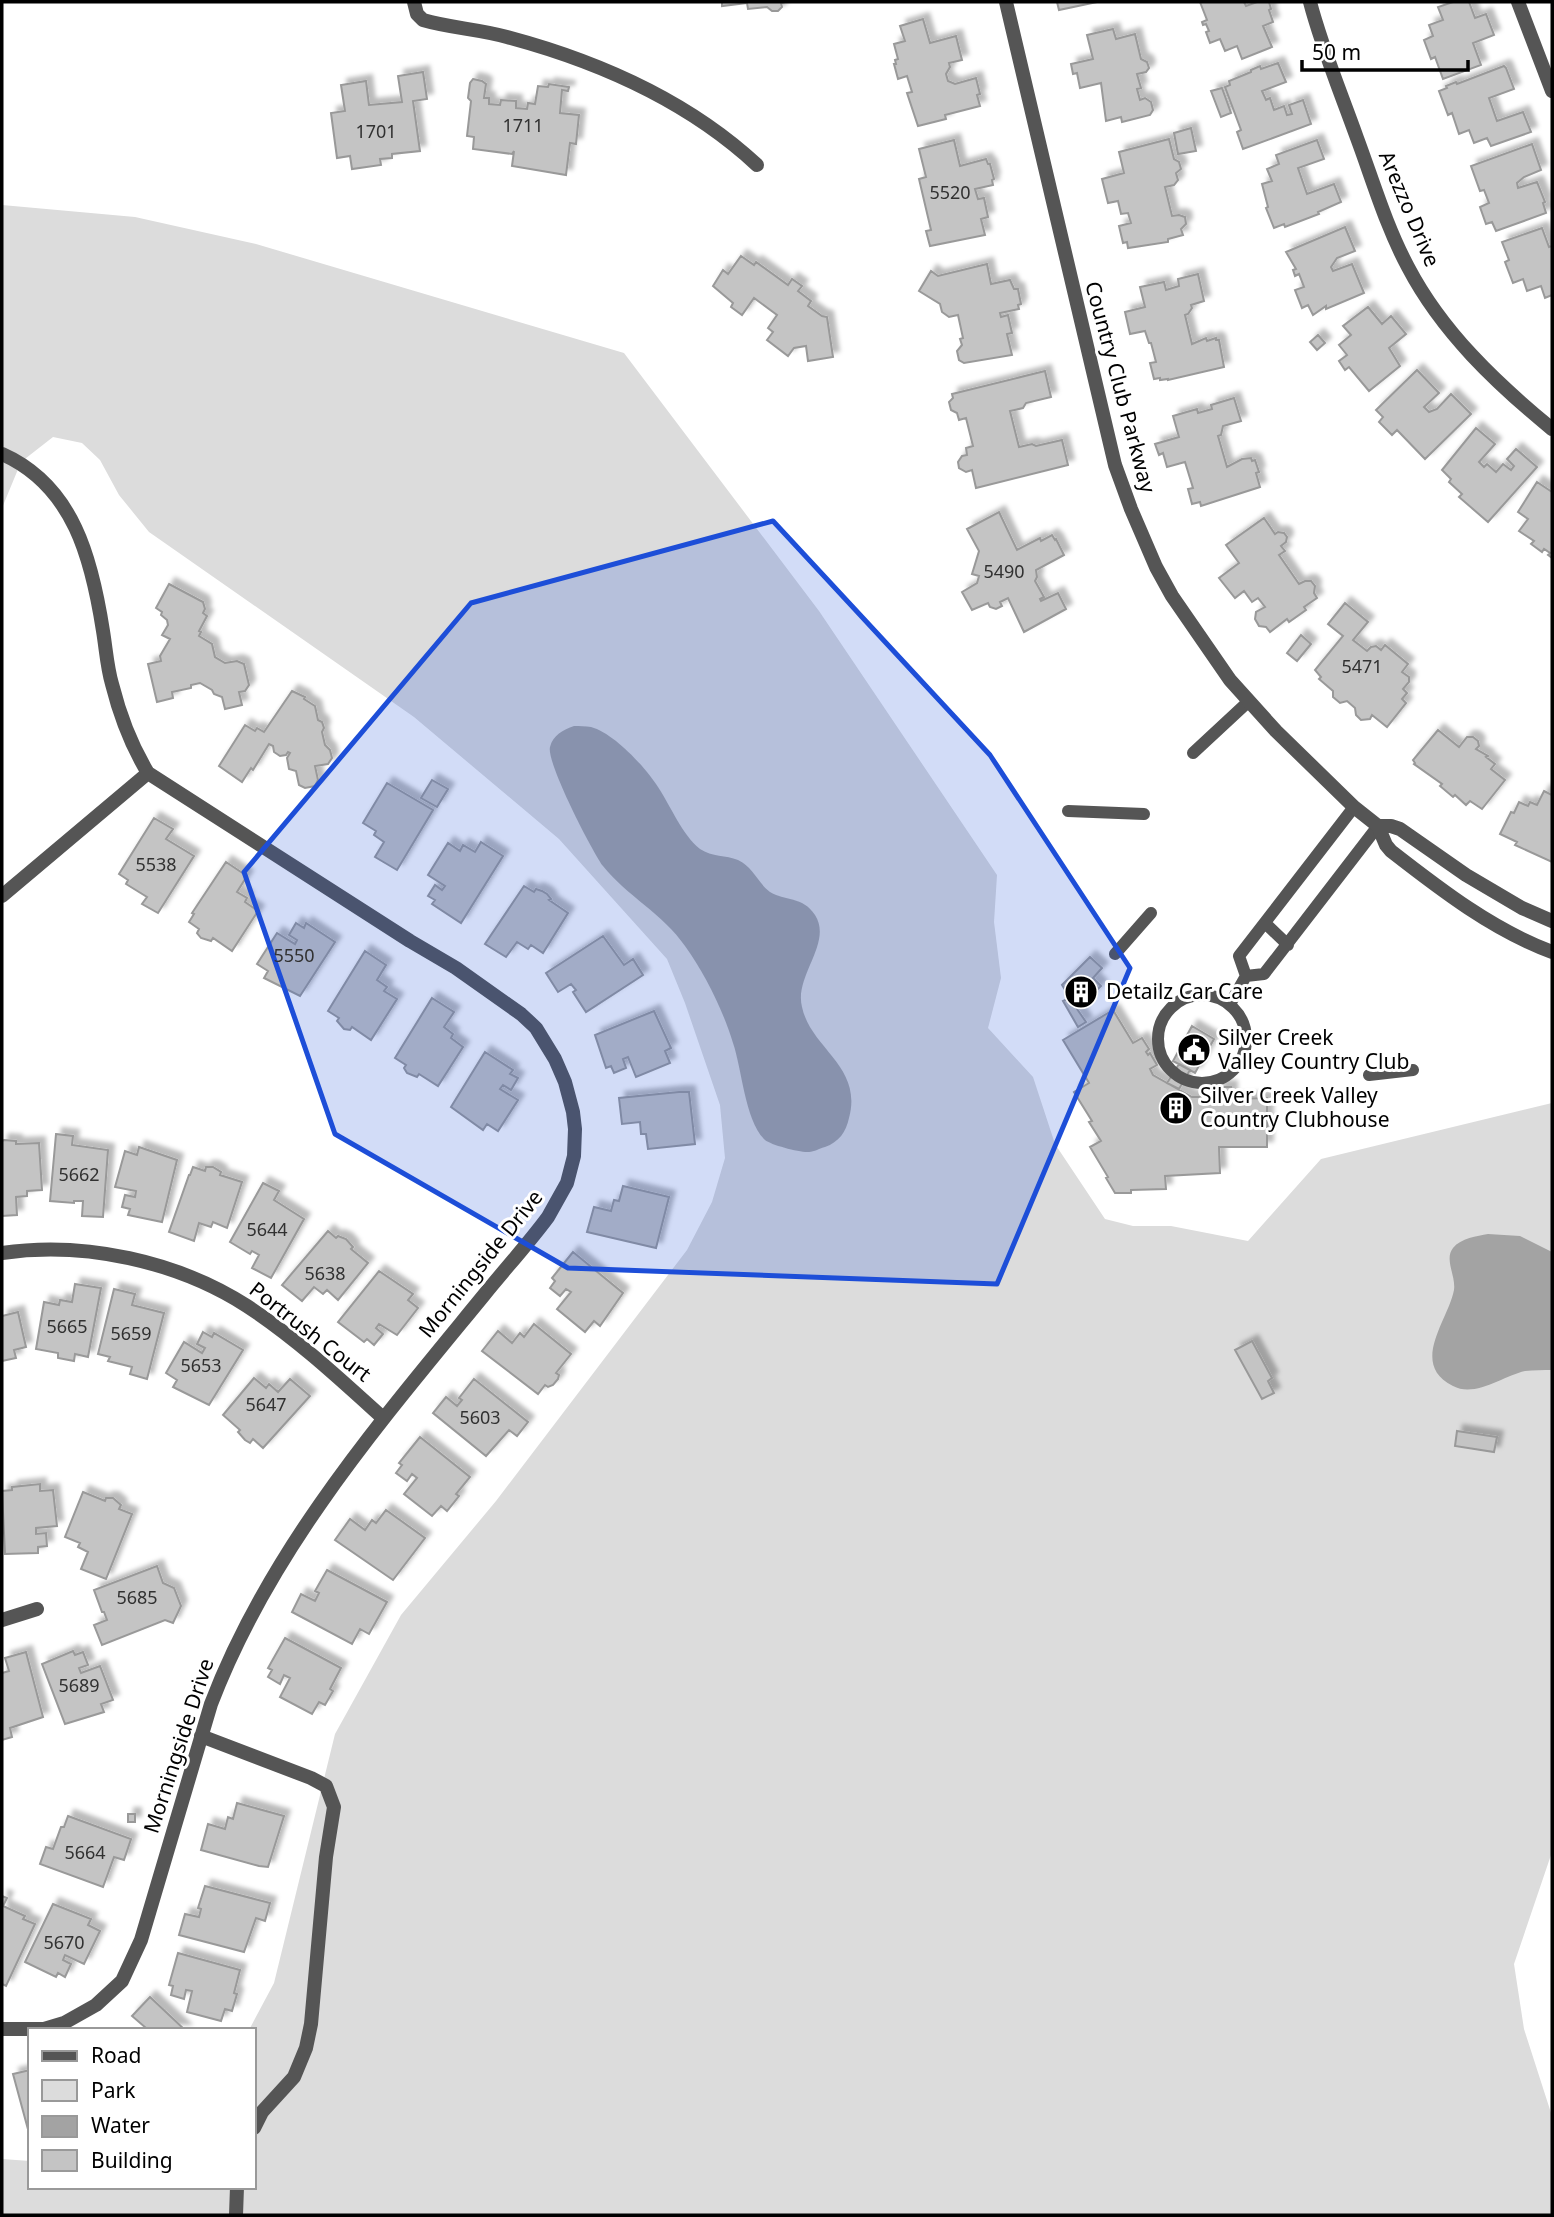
<svg xmlns="http://www.w3.org/2000/svg" width="1554" height="2217" viewBox="0 0 1554 2217" font-family="'Noto Sans',sans-serif">
  <style>
    .green { fill: #dcdcdc }
    .water { fill: #a3a3a3 }
    .building { fill: #c4c4c4; stroke: #999; stroke-width: 2; filter: url(#shadow) }
    .lines { fill: none; stroke-linecap: round; stroke-linejoin: round }
    .service { stroke: #555; stroke-width: 12 }
    .minor { stroke: #555; stroke-width: 14 }
    .tertiary { stroke: #555; stroke-width: 14 }
    .marked { fill: #1d4ed8; fill-opacity: 0.2; stroke: #1d4ed8; stroke-width: 5; stroke-linejoin: round }
    .labels { text-anchor: middle; stroke-width: 6; stroke-linejoin: round; paint-order: stroke }
    .number-label { font-size: 18px; fill: #313131 }
    .street-label { font-size: 21px; fill: #000; stroke: #fff }
    .poi-label { font-size: 21px; fill: #000; stroke: #fff; text-anchor: start }
  </style>
  <defs>
    <filter id="shadow"><feDropShadow dx="6" dy="-6" stdDeviation="2" flood-color="#0004"/></filter>
  </defs>
  <rect width="100%" height="100%" fill="#fff"/>
  <!-- green -->
  <path class="green" d="M2 205 135 217 256 244 624 353 819 611 997 875 994 922 1001 978 988 1028 1033 1077 1055 1144 1105 1219 1133 1226H1171L1248 1241 1321 1159 1552 1103V1852L1514 1964 1524 2029 1552 2116V2215H2V2159L30 2161V2187H254V2030H249L274 1983 335 1734 401 1615 496 1501 687 1250 712 1202 725 1158 720 1105 685 1003 667 959 559 839 414 717 149 532 119 495 100 460 82 443 53 437 21 462 2 508Z"/>
  <!-- water -->
  <path class="water" d="M574 726C579 726 586 726 591 727 614 733 646 768 658 787 670 805 683 836 700 849 712 857 726 855 738 860 752 866 758 883 770 892 784 901 803 896 815 915 833 943 794 976 802 1007 811 1049 863 1066 849 1118 846 1132 839 1142 825 1147 820 1148 814 1152 809 1152 801 1153 771 1145 765 1140 745 1121 742 1069 733 1043 723 1010 705 974 685 946 663 914 627 896 603 866 592 851 546 762 550 747 553 735 563 730 574 726Z
    M1488 1234 1520 1236 1552 1252V1370C1543 1370 1534 1370 1525 1371 1503 1376 1475 1398 1453 1386 1409 1364 1448 1321 1454 1290 1456 1276 1444 1259 1453 1248 1461 1238 1477 1236 1488 1234Z"/>
  <!-- building -->
  <path class="building" d="M722 2H786L781 3 782 7 778 11H772L767 7 748 9 747 3 722 6Z
    M1057 2H1097L1059 10Z
    M1200 2H1244L1246 6 1257 2H1269L1271 9 1269 10 1273 22 1263 26 1272 47 1242 59 1237 46 1225 51 1220 39 1210 43 1206 32 1209 31 1206 24 1203 25 1202 22 1207 20Z
    M1453 2H1469L1475 18 1486 14 1494 35 1473 43 1481 65 1443 79 1435 57 1431 59 1424 40 1433 36 1429 25 1443 20 1438 7Z
    M923 19 930 43 956 36 962 60 949 63 950 67 946 74 948 81 955 84 976 78 980 94 977 95 980 106 945 115 946 119 918 126 907 93 912 92 907 76 898 79 894 64H896L895 60 898 59 894 44 905 41 900 26Z
    M1113 29 1116 39 1135 34 1141 59 1147 62 1149 68 1146 72 1137 74 1141 88 1137 89 1140 100 1145 98 1151 102 1153 110 1150 115 1122 122 1121 117 1106 121 1101 83 1080 88 1077 73 1073 74 1071 64 1093 59 1087 35Z
    M1278 63 1286 82 1262 91 1266 100 1270 98 1274 110 1284 106 1287 115 1292 114 1289 105 1303 100 1311 124 1243 149 1237 132 1241 130 1225 87 1230 85 1229 81 1251 72V70L1260 66 1261 69Z
    M1504 66 1506 68 1514 89 1489 98 1497 121 1523 112 1531 132 1491 146 1487 138 1474 143 1469 130 1459 134 1452 113 1448 115 1439 91 1447 88 1446 86 1456 82 1457 84Z
    M423 72 427 99 413 101 420 151 392 154V158L380 159 381 165 352 169 350 156 337 158 331 113 345 111 341 85 366 81 369 105 402 102 398 76Z
    M473 79 482 81 486 84 484 98H489V104L500 105 501 100 516 101V108L527 109 528 103 535 104 538 86 548 87 549 84 569 87 568 91 562 90 560 113 579 115 576 144 570 143 566 175 512 166 514 151 512 154 473 149 474 137 467 136 471 101 468 98 470 83Z
    M1222 88 1231 113 1221 117 1211 91Z
    M1191 128 1196 151 1178 154 1174 133Z
    M1169 139 1174 159 1179 162 1181 169 1176 173 1178 180 1174 185 1165 187 1172 216 1179 215 1185 217 1186 224 1181 229 1183 235 1168 239V242L1128 248 1127 242 1123 243 1119 226 1131 223 1128 213 1121 214 1118 201 1108 203 1102 179 1124 173 1119 152Z
    M954 140 960 166 986 159 988 164H990L994 179 992 180 993 185 975 189 978 199 984 198 988 217 981 219 985 235 930 246 926 231 931 230 919 179 926 177 919 149Z
    M1317 140 1324 159 1298 168 1307 194 1334 184 1341 202 1318 212 1319 214 1285 227 1284 224 1274 228 1266 208 1268 207 1262 184 1272 181 1267 169 1279 164 1276 155Z
    M1532 144 1541 170 1524 177 1517 183 1518 188 1537 182 1545 202 1543 203 1546 213 1496 231 1492 222 1486 224 1480 207 1489 203 1484 190 1480 191 1471 166Z
    M1345 227 1355 251 1337 258 1331 267 1333 271 1352 264 1364 293 1326 309V306L1313 315 1308 305 1302 308 1295 290 1304 287 1299 274 1295 276 1293 270 1296 269 1286 252Z
    M1542 228 1549 247 1552 246V295L1545 298 1541 286 1527 291 1523 279 1513 283 1505 262 1509 260 1502 242Z
    M741 256 754 265 756 262 788 285 792 279 802 286 798 291 811 301 808 306 822 316 827 317 833 357 808 361 806 346 794 348 788 356 767 340 773 332 768 328 777 315 754 298 742 315 731 307 733 303 713 286 723 270 728 274Z
    M987 264 991 284 1010 280 1014 289H1018L1021 304 1018 305 1019 309 1000 313 1001 317 1008 315 1012 333 1007 334 1012 355 964 363 959 360 957 351 962 345 960 339 963 338 958 315 949 317 942 312 940 304 919 291 931 271 938 276Z
    M1198 274 1204 301 1191 305 1192 308 1188 314 1185 315 1192 344 1206 338 1207 341 1216 338V340H1219L1224 367 1168 380V379L1160 380V378L1154 379 1150 363 1156 362 1151 343H1149L1145 331 1130 334 1125 312 1145 307 1140 287 1164 282 1166 290 1179 286 1178 279Z
    M1368 307 1382 324 1391 316 1406 334 1389 348 1400 366 1369 391 1349 367 1345 370 1339 361 1347 355 1339 345 1351 335 1343 326Z
    M1318 335 1325 343 1317 350 1310 342Z
    M1417 370 1439 393 1424 407 1429 412 1437 409 1451 394 1471 414 1425 459 1397 430 1392 435 1379 422 1383 417 1376 410Z
    M1045 371 1051 397 1026 403 1023 408 1010 411 1019 447 1032 444 1036 446 1062 440 1068 465 976 488 972 470 966 472 959 468 958 462 962 456 967 455 966 448 973 446 966 418 959 420 957 413 951 410 949 402 953 398 952 394Z
    M1234 398 1241 421 1223 426 1221 435 1218 436 1227 467 1242 459 1251 458 1252 461 1255 460 1259 472 1256 473 1260 487 1201 506 1200 502 1192 504 1188 489 1193 488 1185 462 1167 467 1163 453 1159 455 1155 444 1179 437 1173 416 1197 409 1198 413 1212 409 1211 405Z
    M1476 428 1495 444 1479 462 1484 467 1487 464 1496 472 1503 464 1511 470 1514 466 1507 459 1516 449 1537 467 1488 522 1459 497 1462 494 1449 482 1451 479 1442 470Z
    M1537 482 1552 492V561V558L1548 555 1550 553 1544 549 1542 552 1531 544 1534 541 1519 531 1528 519 1518 512Z
    M999 512 1017 550 1040 538 1041 541 1052 535 1055 540 1056 539 1064 555 1036 570 1037 577 1035 581 1044 597 1040 599 1041 601 1058 593 1066 609 1024 632 1008 598 1000 602 1002 606 996 609 990 607 988 603 972 610 962 592 977 583 979 576 972 574 979 551 967 529Z
    M1264 518 1275 534 1278 532 1284 533 1287 537 1286 542 1281 546 1285 551 1279 555 1299 584 1305 581H1311L1315 586 1314 593 1317 598 1304 607 1306 610 1289 622 1287 619 1270 632 1266 627 1259 626 1255 619 1256 612 1265 607 1258 598 1252 602 1244 591 1235 598 1219 578 1239 563 1226 545Z
    M169 584 203 602 205 609 203 613 207 616 199 631 201 632 199 636 212 644 215 657 225 663 237 661 244 664 249 685 245 691 239 692 242 705 225 709 222 697 214 694 212 690 200 683 191 685V688L172 692 173 698 157 702 148 664 161 661 160 656 170 639 162 635 168 625 167 620 161 615 162 612 156 608Z
    M1345 603 1368 622 1353 640 1367 651 1371 647 1376 646 1381 650 1385 645 1408 664 1402 672 1409 677V682L1403 689 1407 693 1402 699 1406 703 1387 727 1372 715 1370 719 1361 720 1356 715 1355 708 1347 701 1340 703 1333 697V691L1319 679 1321 677 1315 670 1343 636 1328 624Z
    M1301 635 1311 644 1297 661 1287 653Z
    M292 691 305 697 304 699 315 706 318 720 322 722 324 728 322 732 325 745 330 750 332 758 328 764 315 766 318 780 315 786 305 788 299 785 296 771 289 769 287 758 290 753 288 752 286 755 280 756 274 752 273 746 269 744 253 770 251 768 242 782 219 766 245 725 255 731 257 728 264 732Z
    M1438 730 1459 747 1467 737H1473L1478 741 1479 746 1476 749 1488 756 1486 757 1495 764 1491 769 1505 780 1482 809 1470 801 1466 805 1455 795 1453 797 1440 786 1442 784 1414 764 1415 763 1413 760Z
    M432 780 448 789 437 807 421 798Z
    M387 783 433 810 397 870 375 857 384 842 374 835 376 831 363 823Z
    M1544 791 1552 795V862L1515 845 1517 842 1500 834 1511 812 1514 813 1519 802 1528 806 1530 802 1537 805Z
    M154 818 173 829 166 839 194 856 158 913 142 904 147 897 126 884 128 880 119 874Z
    M481 842 503 856 461 923 432 904 435 900 428 896 435 885 442 890 445 886 428 875 448 843 460 851 463 845 475 852Z
    M226 862 247 876 237 892 247 898 245 902 258 911 232 951 213 938 211 941 201 938 197 933 199 929 189 922 194 914 192 913Z
    M524 886 534 892 536 889 542 891 547 894 551 899 549 900 568 913 543 953 531 945 528 949 517 942 506 957 485 944Z
    M296 923 304 928 306 923 335 942 300 996 264 978 268 971 257 964 277 933 295 944 297 940 289 935Z
    M603 936 624 965 633 959 643 975 586 1012 573 992 576 990 571 984 558 992 546 973Z
    M365 951 386 965 377 980 387 987 384 991 397 999 371 1040 352 1027 350 1030 344 1029 337 1021 339 1018 328 1011Z
    M1090 957 1102 968 1093 978 1101 986 1077 1009 1086 1022 1078 1027 1063 1001 1070 998 1062 985Z
    M432 998 454 1012 444 1027 453 1034 451 1038 463 1047 438 1086 419 1074 417 1077 407 1073 404 1068 406 1065 395 1058Z
    M1113 1010 1133 1043 1142 1038 1149 1049 1146 1052 1148 1055 1150 1053 1157 1065 1150 1069 1153 1075 1167 1083 1192 1097H1203L1202 1092H1219V1087H1231V1099L1267 1098V1147H1219L1220 1173 1165 1176 1166 1189 1131 1190V1193H1115L1106 1178 1108 1177 1090 1147 1101 1141 1089 1122 1092 1121 1074 1092 1089 1083 1063 1040Z
    M654 1011 671 1048 665 1051 670 1063 636 1077 628 1057 623 1059 626 1068 614 1073 611 1066 606 1068 595 1035Z
    M1192 1026 1214 1039 1195 1073 1173 1061Z
    M485 1052 513 1070 510 1074 518 1078 511 1090 503 1085 500 1089 518 1100 498 1131 487 1124 483 1130 451 1107Z
    M1179 1064 1190 1070 1179 1089 1167 1083Z
    M679 1092H689L695 1144 648 1149 646 1134H641L640 1122 622 1124 619 1098Z
    M56 1134 73 1136 72 1145 108 1150 103 1217 82 1216 83 1201H74V1203L50 1201Z
    M4 1140 16 1141V1144L39 1143 42 1190 27 1191V1196L16 1197 17 1215 2 1216V1141Z
    M139 1147 177 1160 162 1222 128 1215 130 1209 122 1207 125 1195 135 1197 136 1191 115 1187 125 1151 137 1155Z
    M193 1167 205 1171 206 1167H213L221 1172 220 1175 242 1182 227 1228 213 1222 211 1227 199 1223 194 1241 169 1232 189 1175H190Z
    M263 1183 279 1191 274 1200 304 1219 271 1278 252 1268 259 1255 252 1251 250 1254 230 1242Z
    M623 1186 669 1197 656 1248 587 1232 594 1207 611 1211 614 1200 619 1201Z
    M328 1231 336 1238 338 1236 346 1239 353 1247 351 1249 368 1263 338 1300 327 1290 323 1294 314 1287 302 1301 282 1285Z
    M573 1252 623 1293 600 1326 594 1321 585 1332 557 1309 571 1292 566 1289 560 1296 550 1288 555 1281 552 1278Z
    M379 1271 413 1294 408 1300 418 1308 397 1335 379 1324 376 1328 383 1334 374 1345 367 1339 364 1342 338 1322Z
    M75 1284 101 1288 88 1357 75 1354 74 1361 58 1358V1353L36 1349 44 1302 59 1305 60 1300 72 1302Z
    M114 1289 135 1294 132 1305 164 1313 147 1379 130 1374 132 1367 108 1361 110 1357 98 1354Z
    M18 1312 26 1347 14 1350 16 1358 2 1361V1316Z
    M534 1324 571 1354 556 1373 559 1375 558 1379 553 1385 548 1387 545 1385 538 1394 482 1351 498 1331 512 1343 520 1333 524 1337Z
    M203 1332 212 1337 214 1333 243 1350 209 1405 173 1387 177 1380 166 1373 184 1342 202 1353 205 1348 197 1344Z
    M1252 1341 1272 1378 1268 1381 1274 1393 1262 1399 1235 1350Z
    M254 1378 266 1388 269 1384 278 1392 290 1379 310 1396 263 1448 253 1439 250 1443 245 1440 238 1432 240 1430 223 1415Z
    M474 1379 528 1422 517 1436 509 1430 486 1456 433 1413 446 1397 457 1406 462 1400 459 1398Z
    M1457 1431 1497 1437 1494 1452 1455 1446Z
    M420 1437 470 1477 456 1494 459 1496 447 1511 441 1506 432 1516 404 1494 417 1478 412 1474 407 1481 396 1473 402 1465 399 1463Z
    M40 1484V1491L53 1490 57 1526 36 1528V1534L46 1533 47 1546 38 1547V1553L5 1554 2 1491 12 1490V1487Z
    M83 1492 105 1501 106 1498H113L121 1505 119 1509 132 1514 106 1579 81 1569 88 1552 78 1547 80 1543 65 1537Z
    M386 1510 425 1538 393 1580 335 1540 350 1519 365 1530 372 1520 376 1523Z
    M157 1566 163 1583 174 1588 181 1606 173 1623 165 1620 102 1645 94 1625 107 1620 104 1612H102L94 1590Z
    M327 1570 387 1602 369 1634 360 1629 352 1644 292 1612 301 1594 315 1601 319 1593 315 1591Z
    M285 1638 341 1668 330 1689 333 1691 325 1705 319 1702 312 1714 280 1697 290 1678 284 1675 280 1684 268 1677 272 1670 268 1668Z
    M73 1651 75 1655 83 1652 88 1665 79 1668 81 1673 100 1666 113 1700 101 1704 104 1712 65 1724 42 1664Z
    M26 1652 43 1717 10 1728 12 1737 2 1740V1673L9 1671 5 1658Z
    M237 1803 284 1816 268 1867 259 1866 201 1850 208 1824 225 1829 228 1817 233 1819Z
    M128 1814H135V1822H128Z
    M68 1816 131 1839 124 1860 114 1857 103 1887 40 1864 46 1847 53 1849 61 1827H64Z
    M205 1886 270 1903 265 1921 256 1918 244 1952 179 1935 185 1914 199 1917 201 1909 198 1908Z
    M2 1896 7 1898 3 1906 25 1916 23 1919 35 1924 6 1986 2 1984Z
    M53 1904 91 1919 88 1925 100 1931 84 1964 65 1955 63 1960 71 1964 65 1977 58 1973 56 1977 25 1962Z
    M178 1953 240 1970 234 1993 237 1994 232 2011 225 2009 221 2021 187 2012 192 1991 186 1990 184 1999 171 1995 173 1986 169 1985Z
    M150 1997 185 2030H144L146 2028 132 2016Z
    M30 2070V2132L29 2133 13 2074Z"/>
  <g class="lines">
    <!-- service -->
    <path class="service" d="M1193 753 1249 701
      M1068 811 1144 814
      M1265 923 1288 945
      M1115 954 1151 913
      M1246 976 1264 974 1378 826
      M1158 1039a44 44 0 1 1 88 0a44 44 0 1 1-88 0Z
      M1230 1004 1246 976 1239 956 1354 807
      M1369 1075 1413 1070"/>
    <!-- minor -->
    <path class="minor" d="M414 2 417 14 423 20C450 28 479 29 507 37 597 61 687 100 757 165
      M1310 2C1322 48 1341 93 1357 138 1373 181 1386 226 1408 267 1442 332 1496 383 1552 429
      M1518 2 1552 91
      M2 454C74 486 92 560 103 631 106 649 107 667 112 684 120 716 131 745 148 773L410 941 456 968 521 1014 536 1028 555 1059 565 1082 573 1112 575 1129 574 1156 567 1183 548 1217C528 1244 505 1269 484 1295 380 1422 270 1549 211 1704L141 1940 122 1981 96 2005 64 2023 44 2029H2
      M2 896 148 773
      M2 1253C84 1241 177 1261 247 1306 296 1338 340 1379 383 1418
      M2 1620 37 1609
      M201 1736 311 1778 326 1786 334 1807 326 1857 311 2024 306 2048 294 2077 262 2112 254 2128
      M236 2215 237 2187"/>
    <!-- tertiary -->
    <path class="tertiary" d="M1006 2 1115 465 1131 509 1156 567 1172 596 1230 680 1276 731 1354 807 1378 826 1386 845 1391 851C1441 890 1493 930 1552 952
      M1378 826H1391L1400 829 1466 875 1522 908 1552 921"/>
  </g>
  <!-- marked area -->
  <path class="marked" d="M773 521 990 755 1130 968 997 1284 568 1268 335 1134 244 872 471 603Z"/>
  <!-- icons -->
  <defs>
    <symbol id="building-disc" viewBox="-11 -11 22 22"><circle r="9.5" fill="#000" stroke="#fff"/><path d="M-4-6H4V6H1V3H-1V6H-4ZM-2.5-4.3h1.7v1.8h-1.7ZM.8-4.3h1.7v1.8H.8ZM-2.5-1h1.7V.8h-1.7ZM.8-1h1.7V.8H.8Z" fill="#fff"/></symbol>
    <symbol id="civic-disc" viewBox="-11 -11 22 22"><circle r="9.5" fill="#000" stroke="#fff"/><path d="M-.6-6.5H3V-4.5H.6V-3L4-1V1h2V6H-6V1h2V-1L-.6-3ZM-1.2 2.5V6h2.4V2.5Z" fill="#fff"/></symbol>
  </defs>
  <g fill-rule="evenodd">
    <use href="#building-disc" x="1062" y="973" width="38" height="38"/>
    <use href="#civic-disc" x="1175" y="1031" width="38" height="38"/>
    <use href="#building-disc" x="1157" y="1089" width="38" height="38"/>
  </g>
  <g class="labels">
    <!-- number labels -->
    <g class="number-label">
      <text x="523" y="132">1711</text>
      <text x="376" y="138">1701</text>
      <text x="950" y="199">5520</text>
      <text x="1004" y="578">5490</text>
      <text x="1362" y="673">5471</text>
      <text x="156" y="871">5538</text>
      <text x="294" y="962">5550</text>
      <text x="79" y="1181">5662</text>
      <text x="267" y="1236">5644</text>
      <text x="325" y="1280">5638</text>
      <text x="67" y="1333">5665</text>
      <text x="131" y="1340">5659</text>
      <text x="201" y="1372">5653</text>
      <text x="266" y="1411">5647</text>
      <text x="480" y="1424">5603</text>
      <text x="137" y="1604">5685</text>
      <text x="79" y="1692">5689</text>
      <text x="85" y="1859">5664</text>
      <text x="64" y="1949">5670</text>
    </g>
    <!-- street labels -->
    <g class="street-label">
      <text transform="translate(1409 209) rotate(67)" y="7">Arezzo Drive</text>
      <text transform="translate(1120 387) rotate(75)" y="7">Country Club Parkway</text>
      <text transform="translate(481 1264) rotate(-51)" y="7">Morningside Drive</text>
      <text transform="translate(310 1332) rotate(38)" y="7">Portrush Court</text>
      <text transform="translate(179 1746) rotate(-72)" y="7">Morningside Drive</text>
    </g>
    <!-- poi labels -->
    <g class="poi-label">
      <text x="1106" y="999">Detailz Car Care</text>
      <text x="1218" y="1045">Silver Creek<tspan x="1218" dy="24">Valley Country Club</tspan></text>
      <text x="1200" y="1103">Silver Creek Valley<tspan x="1200" dy="24">Country Clubhouse</tspan></text>
    </g>
  </g>
  <!-- border -->
  <rect width="1554" height="2217" fill="none" stroke="#000000" stroke-width="7"/>
  <!-- legend -->
  <rect x="28" y="2028" width="228" height="161" fill="#ffffff" stroke="#999999" stroke-width="2"/>
  <rect x="42" y="2051" width="35" height="10" fill="#555555" stroke="#999999" stroke-width="2"/>
  <text x="91" y="2063" font-size="21" fill="#000000">Road</text>
  <rect x="42" y="2080" width="35" height="21" fill="#dcdcdc" stroke="#999999" stroke-width="2"/>
  <text x="91" y="2098" font-size="21" fill="#000000">Park</text>
  <rect x="42" y="2116" width="35" height="21" fill="#a3a3a3" stroke="#999999" stroke-width="2"/>
  <text x="91" y="2133" font-size="21" fill="#000000">Water</text>
  <rect x="42" y="2150" width="35" height="21" fill="#c4c4c4" stroke="#999999" stroke-width="2"/>
  <text x="91" y="2168" font-size="21" fill="#000000">Building</text>
  <!-- scale -->
  <path d="M1302 60v10h166v-10" fill="none" stroke="#000000" stroke-width="3.5"/>
  <text x="1312" y="60" font-size="21" fill="#000000" stroke="#ffffff" stroke-width="5" paint-order="stroke">50 m</text>
</svg>
